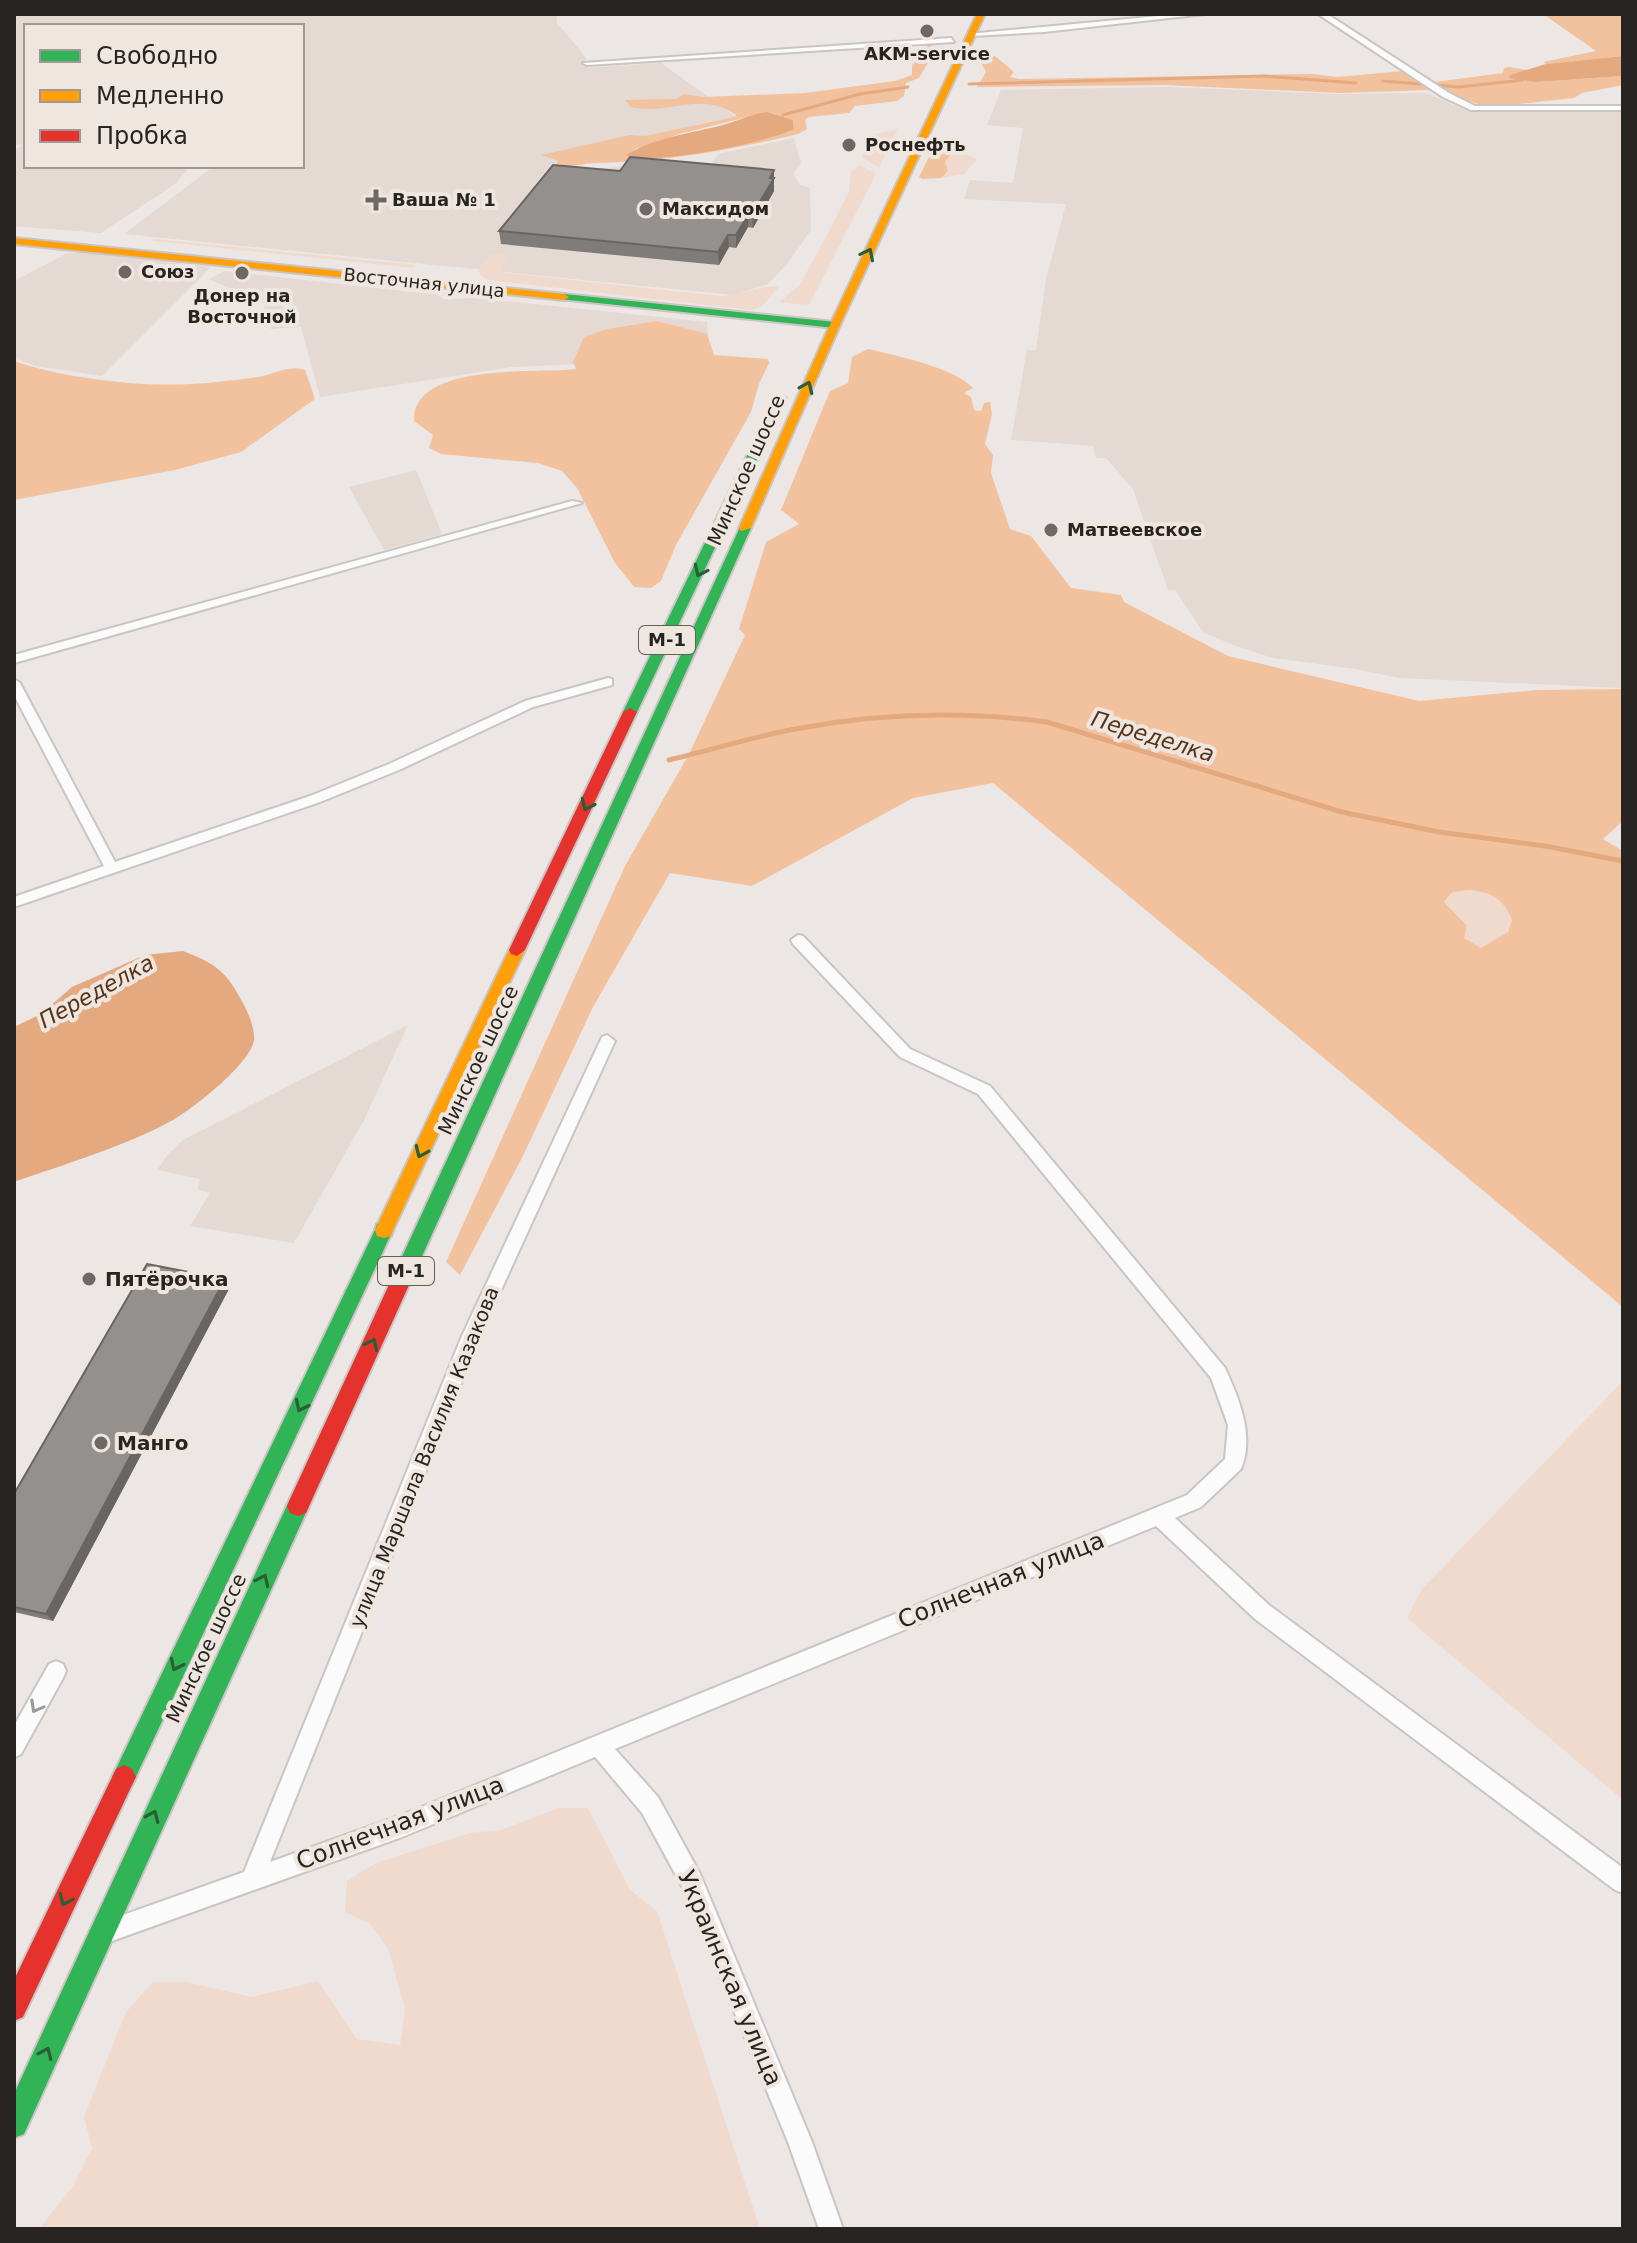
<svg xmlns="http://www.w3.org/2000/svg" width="1637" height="2243" viewBox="0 0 1637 2243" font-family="'DejaVu Sans',sans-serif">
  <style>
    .built { fill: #e4d9d3 }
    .green { fill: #f0dacd }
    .forest { fill: #f2c29f; fill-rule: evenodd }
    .water { fill: #e4a97f }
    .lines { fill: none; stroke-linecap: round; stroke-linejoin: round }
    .stream-far1 { stroke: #e4a97f; stroke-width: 3 }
    .stream { stroke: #e4a97f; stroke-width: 5 }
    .street-casing { stroke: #c9c5c4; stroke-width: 4 }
    .fast-casing { stroke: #c9c5c4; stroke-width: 4 }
    .slow-casing { stroke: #c9c5c4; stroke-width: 4 }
    .jam-casing { stroke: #c9c5c4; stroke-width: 4 }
    .street { fill: #fcfbfb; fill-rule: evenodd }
    .fast { fill: #30b455; fill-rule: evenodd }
    .slow { fill: #ff9f0a; fill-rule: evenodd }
    .jam { fill: #e5322d; fill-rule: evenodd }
    .wall { fill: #7f7c7a }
    .shaded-wall { fill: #686563 }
    .building { fill: #94908e; stroke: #686563; stroke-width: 2 }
    .oneway { stroke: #2b5e36 }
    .oneway2 { stroke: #9d9a99 }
    .poi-dot { fill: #6d6866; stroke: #f0e6e0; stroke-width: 3 }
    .labels { text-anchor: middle; stroke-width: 8; stroke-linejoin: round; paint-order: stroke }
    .far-poi-label { font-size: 18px; font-weight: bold; fill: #282422; stroke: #f0e6e0; text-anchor: start }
    .far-street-label { font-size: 18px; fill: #282422; stroke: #f0e6e0 }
    .shield { fill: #f0e6e0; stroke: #645e5b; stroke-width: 2 }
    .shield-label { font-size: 18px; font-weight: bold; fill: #282422 }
    .street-label { font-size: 20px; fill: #282422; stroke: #f0e6e0 }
    .poi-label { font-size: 20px; font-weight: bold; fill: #282422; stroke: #f0e6e0; text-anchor: start }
    .water-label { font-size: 22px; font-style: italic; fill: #55331a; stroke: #f0e6e0 }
    .near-street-label { font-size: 24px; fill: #282422; stroke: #f0e6e0 }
  </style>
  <rect width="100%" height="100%" fill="#ece7e4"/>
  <!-- built -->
  <path class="built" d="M14 14H557V23L585 56 588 68 661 63 738 118 555 163 557 173 655 163 711 165 718 154 794 138 801 163 793 174 800 185 810 188 811 230 787 264 768 284 734 295 124 234 214 166H302V26H26V166H190L175 184 101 233 14 226V151L22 145 14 144Z
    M1169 87 1336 94 1426 93 1470 112 1623 111V688L1399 678 1356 669 1273 658 1236 646 1204 633 1175 590H1168L1133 489 1106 458H1096L1093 446 1011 440 1027 350H1036L1046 279 1066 204 964 199 970 180 1013 183 1023 128 987 125 1001 90Z
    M80 252 210 267V268L102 376 35 366 14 358V281L66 254Z
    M225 271 439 295 443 299 477 298 707 322 710 359 511 367 320 397 301 327 271 329 263 303 209 279Z
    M416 470 442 534 384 550 349 487Z
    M408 1025 364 1120 294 1243 190 1226 210 1193 198 1190 200 1179 157 1170 166 1157 183 1140Z"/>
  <!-- green -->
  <path class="green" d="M898 129 879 168 863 158 862 149H865L870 135Z
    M949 146 977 159 964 174 941 178 948 171 945 162 951 154Z
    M860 165 876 174 809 305 779 302 799 286 828 233 849 191 851 172Z
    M154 239 417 265 414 268 152 241Z
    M501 253 507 255 500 268 505 273 720 296C740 296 764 284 779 287L762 306 752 310 488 280 481 276 478 270 490 255Z
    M1470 890C1493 893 1503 898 1513 920L1508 932 1481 948 1464 938 1444 902 1452 892Z
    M1623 1381V1800L1407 1618 1421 1590Z
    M559 1808H588L630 1890 657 1911 760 2229H39L73 2186 92 2148 84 2117 126 2012 153 1982H186L252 1997 318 1981 357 2039 400 2045 405 2010 388 1948 370 1924 345 1912 347 1881 376 1863 470 1833 501 1830Z"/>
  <!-- forest -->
  <path class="forest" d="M1543 14 1623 16V56L1546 64 1543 62 1596 51Z
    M927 44 933 46 930 52 932 56 919 78 906 83 904 96 897 101 855 106 849 113 809 117 805 120 807 129 798 134C732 150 665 162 597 163 579 163 575 169 555 166L558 161 541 155 630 135 645 136 735 117 736 115C700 90 671 116 631 107L625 100 676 99 684 94 703 97 805 93 895 81 912 75V65L920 58ZM767 112 793 120 794 129 770 136 627 155 637 148 651 146 679 134Z
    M995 56 1014 72 1010 77 1019 79 1313 74 1338 77 1402 71 1429 90 1340 93 1165 85 977 87 986 72 980 61Z
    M1509 67 1528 70 1510 75 1536 82 1623 76V85L1582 93 1574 98 1500 106 1481 105 1461 98 1435 82 1503 73 1504 68Z
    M937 141 949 146 951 154 945 162 948 171 941 178 922 179 919 177Z
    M657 321 707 334 714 355 768 359 769 363 759 384 751 412 676 545 661 581 651 588 634 587 615 563 577 488 562 471 538 463 441 454 429 448 433 435 414 421C413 361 538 374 576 369L573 362 584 337 607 329Z
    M868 349C897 356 953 367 973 388L964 393 971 397 974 410 981 411 984 403 990 402 992 414 985 444 993 455 991 473 1010 529 1031 536 1071 588 1121 595 1124 602 1228 656 1419 701 1537 690 1623 689V821L1603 839 1623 851V1307L993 783 913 798 752 886 670 873 593 1007 523 1156 460 1275 446 1262 625 866 689 754 745 635 739 629 766 542 799 524 781 510 830 391 848 383 852 357ZM1470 890C1493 893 1503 898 1512 920L1508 932 1481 948 1464 938 1467 926 1444 902 1452 892Z
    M14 361C63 378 138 387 190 384 213 383 236 380 258 377 275 374 287 365 305 370L315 399 241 452 175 470 14 500Z"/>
  <!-- water -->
  <path class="water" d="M1623 56V76L1536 82 1509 78 1510 75 1546 64Z
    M767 112 793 120 794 129C765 143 654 166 626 155 653 138 692 133 723 125 738 121 751 114 767 112Z
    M183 951C217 964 227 972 244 1005 249 1014 255 1030 254 1040 251 1063 194 1108 173 1120 126 1146 65 1164 14 1182V1027L41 1014 72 987 145 955Z"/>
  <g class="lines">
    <!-- stream-far1 -->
    <path class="stream-far1" d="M1383 81 1459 87 1523 80
      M969 84 1264 76 1356 83
      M783 115 860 94 908 87"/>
    <!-- stream -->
    <path class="stream" d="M669 760C711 750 753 737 795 729 877 713 964 711 1047 722L1342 812 1439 832 1545 846 1623 861"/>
    <defs>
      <path id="street" d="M1180 14H1205L1044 32 972 36 968 34Z
        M1318 14H1327L1449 93 1475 106H1623V110H1471L1443 97Z
        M951 38 954 42 587 65 583 63Z
        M572 501 582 503 14 663V655Z
        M608 678 612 679V685L533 707 399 770 320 802 14 907V897L104 866 14 695V679L20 683 115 862 310 796 389 764 525 701Z
        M798 935 803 936 910 1049 990 1086 1225 1368C1239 1398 1255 1437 1241 1469L1201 1507 1175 1518 1269 1605 1623 1868V1893L1615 1890 1255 1619 1156 1526 615 1749 658 1797 700 1874 812 2142 843 2229H819L788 2142 684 1890 642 1813 595 1757 402 1837 109 1942 101 1939 98 1931 101 1923 109 1920 244 1872 462 1336 602 1037 607 1035 615 1041 480 1336 270 1862 402 1815 1187 1495 1225 1459 1228 1425 1211 1378 978 1094 900 1057 793 944 791 940Z
        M56 1661 63 1664 66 1671 63 1678 21 1754 14 1758V1726L49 1664Z"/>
      <path id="fast" d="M564 294 835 322 840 325 835 328 560 299 559 297Z
        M776 396 786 398 637 712 635 715H625L623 712Z
        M741 525 751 528 414 1274 411 1280 404 1282 397 1280 394 1274Z
        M384 1222 391 1224 393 1230 132 1785 124 1789 116 1785 112 1777 116 1769 375 1230 377 1224Z
        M298 1496 306 1499 309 1506 24 2134 14 2138V2094L290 1499Z"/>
      <path id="slow" d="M977 14H985L840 325 751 528 741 531 739 528 830 325Z
        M14 238 564 294 569 297 564 300 14 244Z
        M517 944 525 950 393 1230 391 1236 384 1238 377 1236 375 1230 509 950Z"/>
      <path id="jam" d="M630 708 637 712 525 950 517 956 511 954 509 950 623 712Z
        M404 1266 411 1268 414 1274 306 1513 298 1516 290 1513 287 1506 290 1499 394 1274 397 1268Z
        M124 1765 132 1769 136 1777 132 1785 23 2017 14 2021V1980L116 1769Z"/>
    </defs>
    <!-- street casing -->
    <use href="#street" class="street-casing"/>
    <!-- fast casing -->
    <use href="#fast" class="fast-casing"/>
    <!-- slow casing -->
    <use href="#slow" class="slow-casing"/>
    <!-- jam casing -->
    <use href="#jam" class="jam-casing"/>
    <!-- street -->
    <use href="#street" class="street"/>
    <!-- fast -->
    <use href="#fast" class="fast"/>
    <!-- slow -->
    <use href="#slow" class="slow"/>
    <!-- jam -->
    <use href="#jam" class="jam"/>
  </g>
  <!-- wall -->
  <path class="wall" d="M774 170V191L753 228 748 227 736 248 729 247 719 265 501 244 499 231 620 171Z
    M225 1279 230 1287 53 1621 14 1612V1494Z"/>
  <!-- shaded-wall -->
  <path class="shaded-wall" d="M774 170V191L753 228 752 215Z
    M748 215V227L736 248V235Z
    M728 235 729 247 719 265 718 252Z
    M225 1279 230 1287 53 1621 46 1614Z"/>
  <!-- building -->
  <path class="building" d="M630 157 774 170 770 178H774L752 215H748L736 235H728L718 252 499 231 553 165 620 171Z
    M147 1264 225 1279 46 1614 14 1607V1494Z"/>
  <!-- one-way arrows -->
  <defs><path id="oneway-chevron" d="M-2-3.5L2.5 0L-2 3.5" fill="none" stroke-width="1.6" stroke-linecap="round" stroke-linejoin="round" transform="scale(2)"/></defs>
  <g class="oneway">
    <use href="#oneway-chevron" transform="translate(868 254) rotate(-63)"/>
    <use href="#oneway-chevron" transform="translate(807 387) rotate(-66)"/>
    <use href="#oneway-chevron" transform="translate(700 571) rotate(115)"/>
    <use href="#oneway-chevron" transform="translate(587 805) rotate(116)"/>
    <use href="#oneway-chevron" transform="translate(421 1152) rotate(114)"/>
    <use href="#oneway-chevron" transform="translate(372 1344) rotate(-65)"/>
    <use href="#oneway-chevron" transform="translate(301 1406) rotate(116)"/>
    <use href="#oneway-chevron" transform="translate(263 1580) rotate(-65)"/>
    <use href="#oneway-chevron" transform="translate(176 1665) rotate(116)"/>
    <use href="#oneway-chevron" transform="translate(153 1816) rotate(-66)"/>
    <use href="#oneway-chevron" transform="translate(65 1900) rotate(115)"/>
    <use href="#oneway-chevron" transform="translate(46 2053) rotate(-66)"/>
  </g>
  <use class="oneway2" href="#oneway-chevron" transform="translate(36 1707) rotate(119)"/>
  <!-- markers -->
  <g class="poi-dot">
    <circle cx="927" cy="31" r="8"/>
    <circle cx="849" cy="145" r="8"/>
    <path d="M372 188h8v8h8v8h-8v8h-8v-8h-8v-8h8z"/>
    <circle cx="646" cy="209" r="8"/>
    <circle cx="125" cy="272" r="8"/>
    <circle cx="242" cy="273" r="8"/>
    <circle cx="1051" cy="530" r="8"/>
    <circle cx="89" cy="1279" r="8"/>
    <circle cx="101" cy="1443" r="8"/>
  </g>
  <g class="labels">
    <!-- far-poi labels -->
    <g class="far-poi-label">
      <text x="927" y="60" text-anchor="middle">AKM-service</text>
      <text x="865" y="151">Роснефть</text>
      <text x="392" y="206">Ваша № 1</text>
      <text x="662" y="215">Максидом</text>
      <text x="141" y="278">Союз</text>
      <text x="242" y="302" text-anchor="middle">Донер на<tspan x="242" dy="21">Восточной</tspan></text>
      <text x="1067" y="536">Матвеевское</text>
    </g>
    <!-- far-street labels -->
    <g class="far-street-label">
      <text transform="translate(424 283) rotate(6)" y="6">Восточная улица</text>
    </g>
    <!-- shield labels -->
    <g class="shield">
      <rect x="639" y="626" width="56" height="28" rx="6"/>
      <rect x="378" y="1257" width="56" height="28" rx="6"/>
    </g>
    <g class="shield-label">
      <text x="667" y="646">М-1</text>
      <text x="406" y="1277">М-1</text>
    </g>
    <!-- street labels -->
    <g class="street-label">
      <text transform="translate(746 470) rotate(-66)" y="7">Минское шоссе</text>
      <text transform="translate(478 1060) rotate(-65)" y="7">Минское шоссе</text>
      <text transform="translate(424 1457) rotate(-68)" y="7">улица Маршала Василия Казакова</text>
      <text transform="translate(206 1648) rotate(-65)" y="7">Минское шоссе</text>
    </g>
    <!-- poi labels -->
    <g class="poi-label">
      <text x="105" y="1286">Пятёрочка</text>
      <text x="117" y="1450">Манго</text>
    </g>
    <!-- water labels -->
    <g class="water-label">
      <text transform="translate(1153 736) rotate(17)" y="8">Переделка</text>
      <text transform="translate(96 991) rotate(-29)" y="8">Переделка</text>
    </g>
    <!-- near-street labels -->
    <g class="near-street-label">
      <text transform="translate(1001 1580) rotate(-22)" y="8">Солнечная улица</text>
      <text transform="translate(400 1823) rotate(-21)" y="8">Солнечная улица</text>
      <text transform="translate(730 1978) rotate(67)" y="8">Украинская улица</text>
    </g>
  </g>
  <!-- border -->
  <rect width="1637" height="2243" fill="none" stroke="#282422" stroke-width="32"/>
  <!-- legend -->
  <rect x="24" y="24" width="280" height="144" fill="#f0e6e0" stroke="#a09894" stroke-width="2"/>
  <rect x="40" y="50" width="40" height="12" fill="#30b455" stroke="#a09894" stroke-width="2"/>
  <text x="96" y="64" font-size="24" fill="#282422">Свободно</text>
  <rect x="40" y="90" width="40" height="12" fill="#ff9f0a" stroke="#a09894" stroke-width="2"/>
  <text x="96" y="104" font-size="24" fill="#282422">Медленно</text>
  <rect x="40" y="130" width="40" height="12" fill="#e5322d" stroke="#a09894" stroke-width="2"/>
  <text x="96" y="144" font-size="24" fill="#282422">Пробка</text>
</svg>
